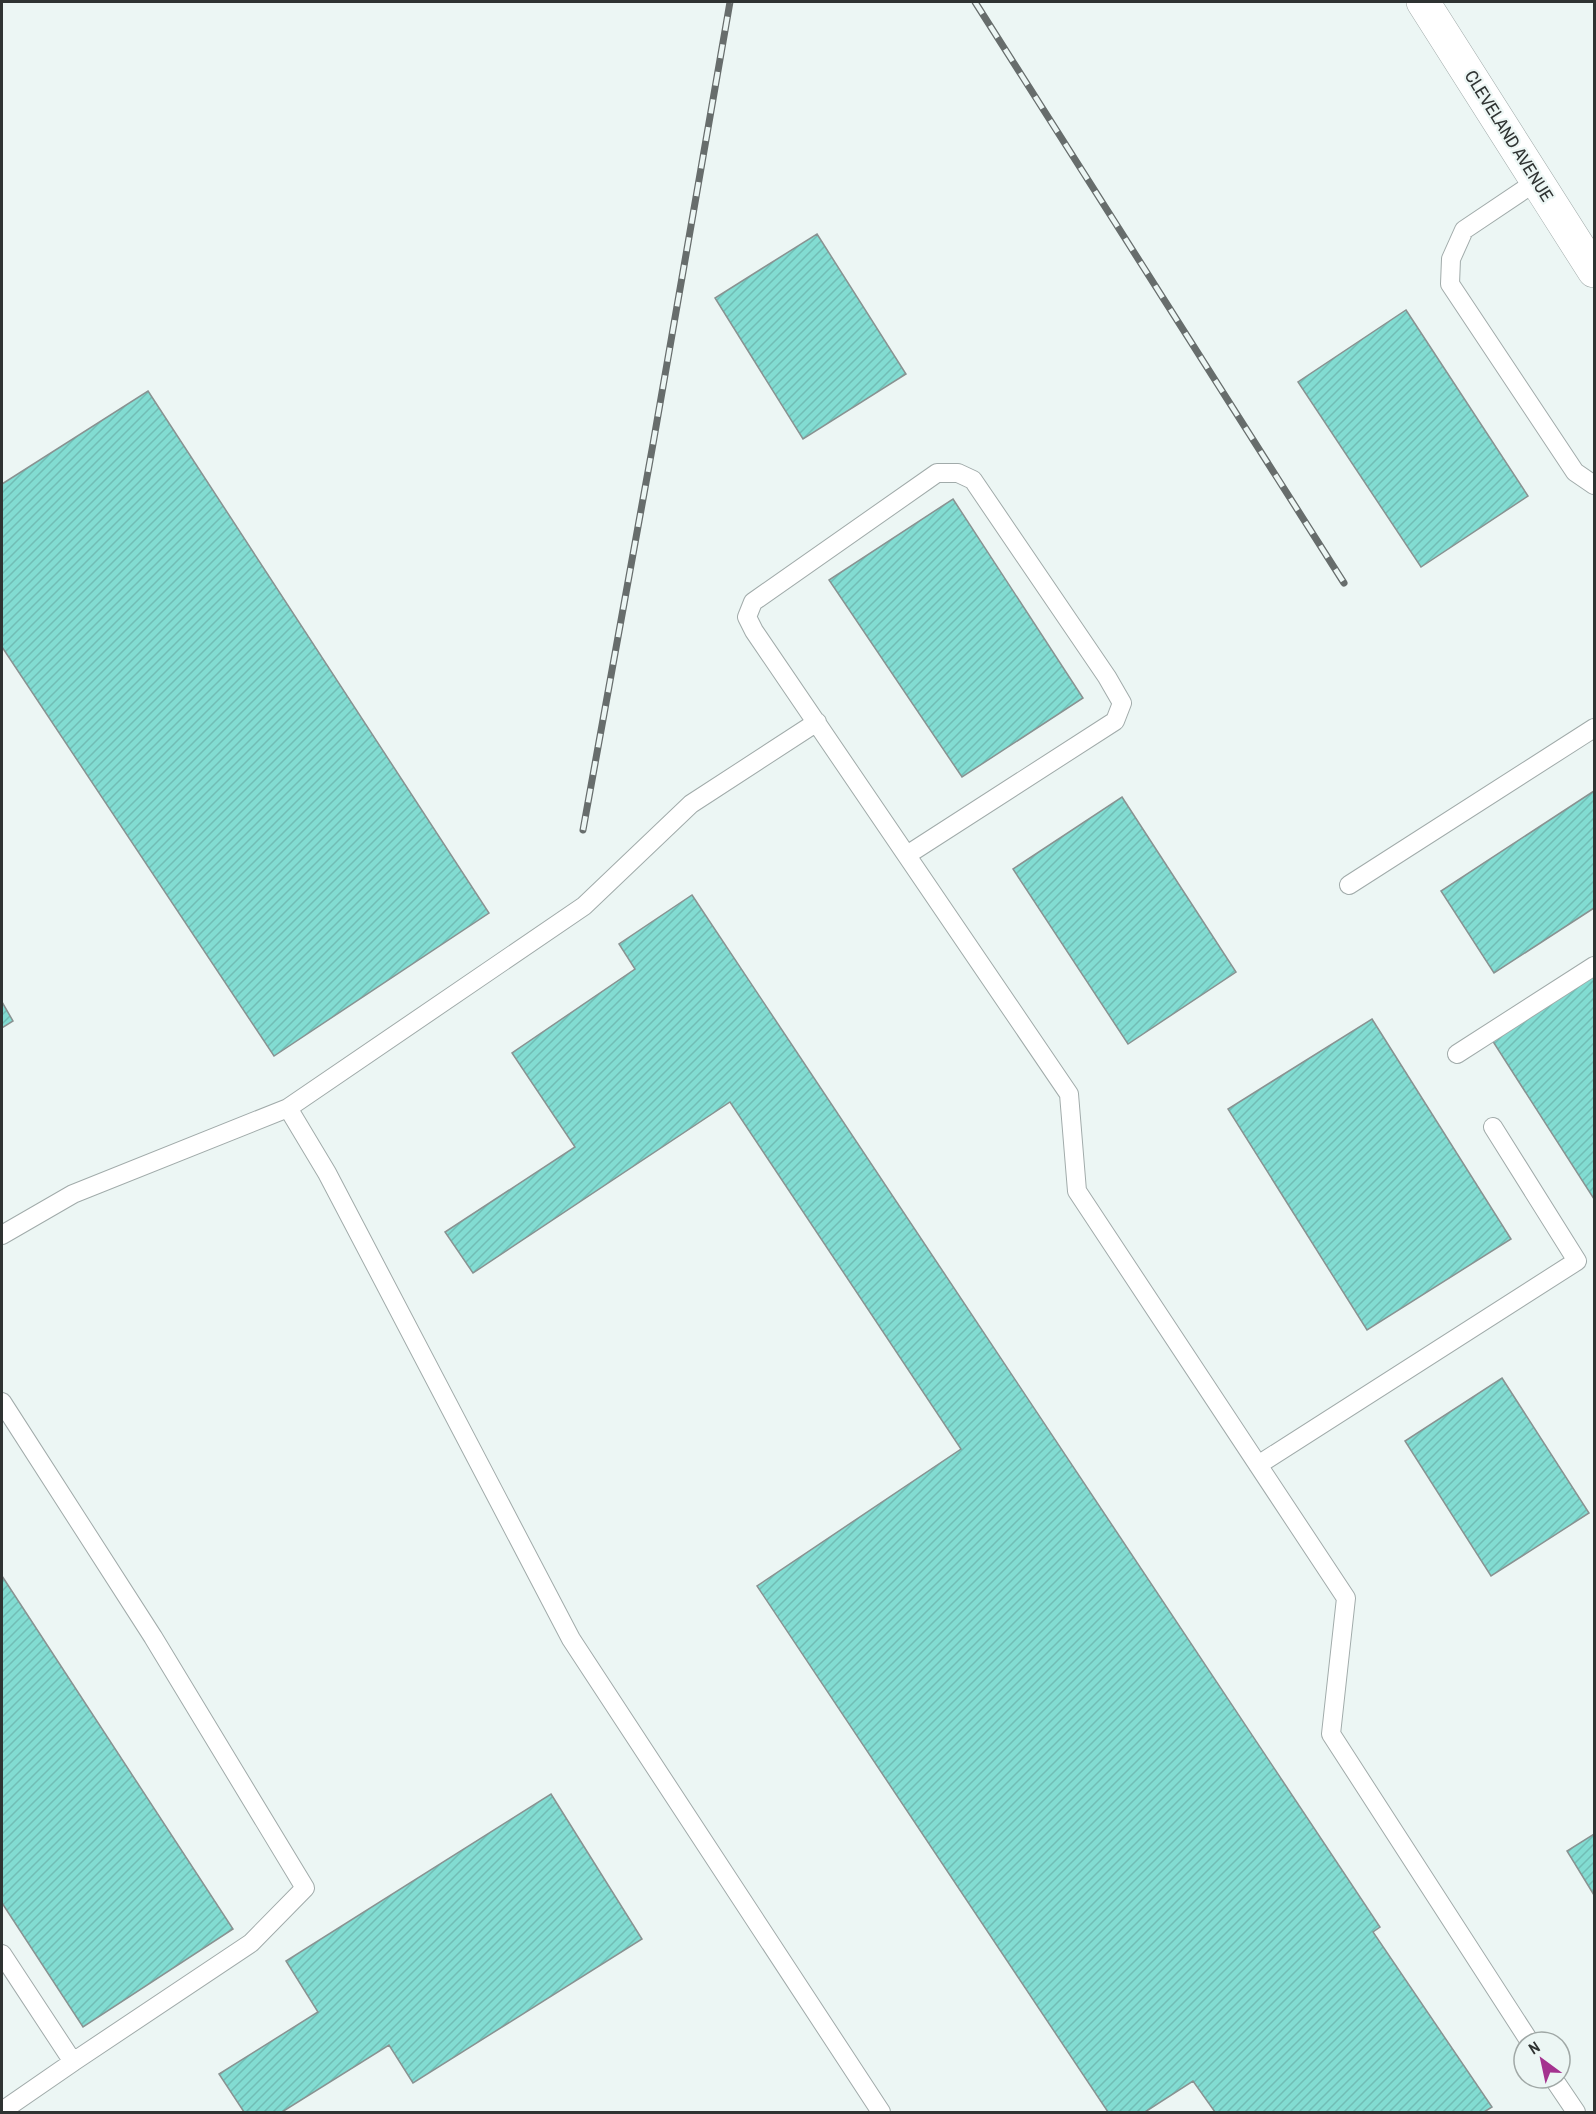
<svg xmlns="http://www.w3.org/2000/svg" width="1596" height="2114" viewBox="0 0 1596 2114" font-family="'Archivo Narrow',sans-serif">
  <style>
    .building { fill: url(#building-hatch); stroke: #899291; stroke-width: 1.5 }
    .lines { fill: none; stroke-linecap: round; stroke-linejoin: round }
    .lane-casing { stroke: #a1abaa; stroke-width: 20 }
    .street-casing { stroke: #a1abaa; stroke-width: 34 }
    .lane { stroke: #fff; stroke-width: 18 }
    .street { stroke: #fff; stroke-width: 33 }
    .rail-casing { stroke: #676d6c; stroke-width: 7 }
    .rail { stroke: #ecf6f4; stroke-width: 4.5; stroke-dasharray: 14; stroke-linecap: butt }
    .labels { text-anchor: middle; stroke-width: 4.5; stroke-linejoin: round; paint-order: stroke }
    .street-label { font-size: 18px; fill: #2f3332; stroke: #ecf6f4 }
  </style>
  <defs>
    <pattern id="building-hatch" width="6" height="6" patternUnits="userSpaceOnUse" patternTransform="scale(1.5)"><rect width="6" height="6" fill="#82dcd2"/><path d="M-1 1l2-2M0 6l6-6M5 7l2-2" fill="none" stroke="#71bdb5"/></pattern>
  </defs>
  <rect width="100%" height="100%" fill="#ecf6f4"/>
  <!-- building -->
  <path class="building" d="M817 234 906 374 803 439 715 298Z
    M1406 310 1528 496 1421 567 1298 382Z
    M148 391 489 913 274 1056 2 647V484Z
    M953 499 1083 698 962 777 829 580Z
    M1594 791V908L1494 973 1441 891Z
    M1122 797 1236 972 1128 1044 1013 869Z
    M692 895 1380 1927 1373 1932 1492 2107 1484 2112H1215L1193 2081 1145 2112H1108L757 1586 961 1449 730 1102 473 1273 445 1232 575 1147 512 1053 635 969 619 944Z
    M1594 974V1199L1492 1040Z
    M2 1002 13 1021 2 1028Z
    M1372 1019 1511 1239 1367 1330 1228 1109Z
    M1502 1378 1589 1513 1491 1576 1405 1441Z
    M2 1576 233 1929 83 2027 2 1903Z
    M551 1794 642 1939 413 2083 389 2045 282 2112H244L219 2074 318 2012 286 1961Z
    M1594 1834V1895L1567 1851Z"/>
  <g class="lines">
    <defs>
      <path id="lane" d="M1537 181 1464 230 1451 259 1450 284 1575 472 1594 485
        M907 855 1115 721 1122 703 1107 677 973 480 958 473H937L753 602 747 617 754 631 1069 1094 1077 1191 1346 1598 1331 1734 1530 2042
        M1349 885 1594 728
        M1457 1054 1594 966
        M288 1108 327 1173 571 1639 881 2112
        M2 1235 73 1194 288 1108 584 906 691 804 817 722
        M2 1402 153 1637 305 1888 251 1943 73 2062
        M1258 1465 1577 1261 1493 1127
        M2 1954 73 2062 2 2111
        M1553 2078 1576 2112"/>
      <path id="street" d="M1423 2 1594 271"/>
    </defs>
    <!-- lane casing -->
    <use href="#lane" class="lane-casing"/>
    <!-- street casing -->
    <use href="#street" class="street-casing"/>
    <!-- lane -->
    <use href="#lane" class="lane"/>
    <!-- street -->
    <use href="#street" class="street"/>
    <defs>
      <path id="rail" d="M975 2 1344 583
        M583 830 653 444 730 2"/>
    </defs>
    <!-- rail casing -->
    <use href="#rail" class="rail-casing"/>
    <!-- rail -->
    <use href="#rail" class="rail"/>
  </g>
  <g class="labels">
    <!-- street labels -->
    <g class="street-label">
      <text transform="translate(1509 136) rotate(58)" y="6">CLEVELAND AVENUE</text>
    </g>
  </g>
  <!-- border -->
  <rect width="1596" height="2114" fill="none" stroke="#2f3332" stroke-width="6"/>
  <!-- north arrow -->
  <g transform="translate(1542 2060) rotate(327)"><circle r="28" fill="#ecf6f4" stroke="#a0a8a6" stroke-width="1.5"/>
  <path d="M0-4.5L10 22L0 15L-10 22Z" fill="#a4338f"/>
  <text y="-9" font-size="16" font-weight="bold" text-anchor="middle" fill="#2f3332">N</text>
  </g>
</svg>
